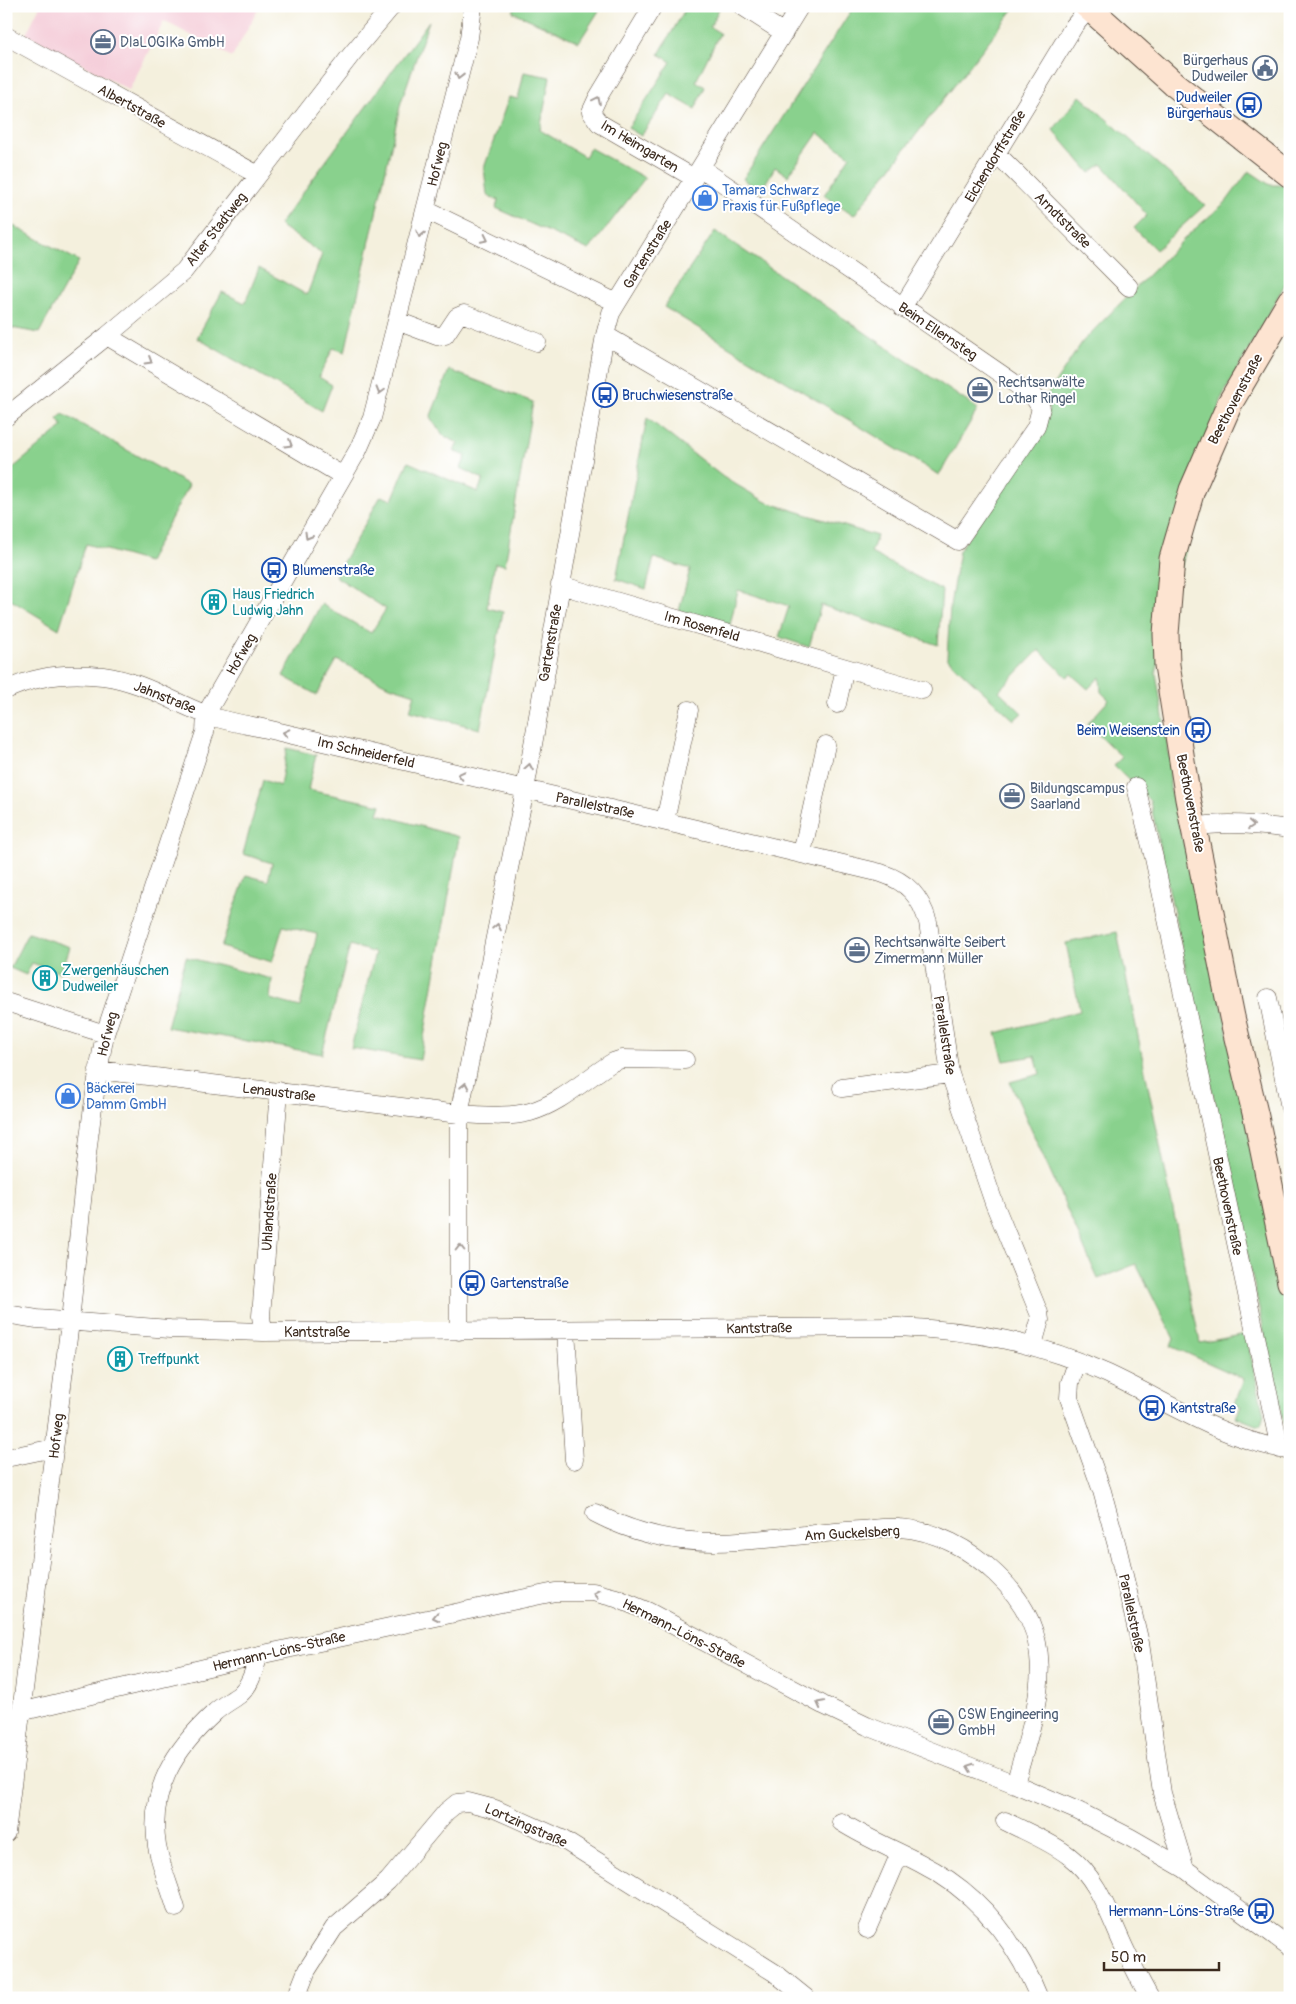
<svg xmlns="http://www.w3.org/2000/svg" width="1296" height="2004" viewBox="0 0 1296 2004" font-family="Pangolin,sans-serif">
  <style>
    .built { fill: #f5cfda }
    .green { fill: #89d18d; stroke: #627e56 }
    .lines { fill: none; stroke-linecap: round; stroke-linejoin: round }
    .street-casing { stroke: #57483b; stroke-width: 19 }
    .secondary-casing { stroke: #57483b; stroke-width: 27 }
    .street { stroke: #fff; stroke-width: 18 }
    .secondary { stroke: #fde4d1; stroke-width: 25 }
    .oneway { stroke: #a79f9a }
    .labels { text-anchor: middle; stroke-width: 4; stroke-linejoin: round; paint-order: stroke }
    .service-label { font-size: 14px; fill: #4e5e75; stroke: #fff; text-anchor: start }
    .transit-label { font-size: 14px; fill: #164399; stroke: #fff; text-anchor: start }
    .street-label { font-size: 14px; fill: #3b2a1e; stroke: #fff }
    .shop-label { font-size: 14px; fill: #366cbe; stroke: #fff; text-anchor: start }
    .culture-label { font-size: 14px; fill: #0d838f; stroke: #fff; text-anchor: start }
  </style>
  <rect width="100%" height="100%" fill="#fff"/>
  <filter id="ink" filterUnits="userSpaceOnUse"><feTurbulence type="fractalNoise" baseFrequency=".02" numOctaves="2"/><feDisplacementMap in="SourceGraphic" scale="10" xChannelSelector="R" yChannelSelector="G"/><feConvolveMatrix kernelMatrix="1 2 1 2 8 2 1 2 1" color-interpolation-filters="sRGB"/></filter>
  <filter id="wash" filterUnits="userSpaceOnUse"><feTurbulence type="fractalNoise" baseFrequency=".0096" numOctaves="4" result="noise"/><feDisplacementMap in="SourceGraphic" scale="20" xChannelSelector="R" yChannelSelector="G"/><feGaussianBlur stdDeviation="1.12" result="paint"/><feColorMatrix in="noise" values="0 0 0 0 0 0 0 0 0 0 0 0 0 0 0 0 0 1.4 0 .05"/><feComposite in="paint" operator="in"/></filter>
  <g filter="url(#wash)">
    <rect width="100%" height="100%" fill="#f4f0dd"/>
    <!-- built -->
    <path class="built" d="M40 6H260L232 57 164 21 129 90 26 34Z"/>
    <!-- green -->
    <path class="green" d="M515 6H602L579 42 513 12Z
      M687 6 720 7 710 27 720 33 696 81 705 87 695 109 669 94 641 136 628 128 671 62 659 54Z
      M854 6H1016L854 215 824 195 850 156 818 133 788 176 775 167 761 191 743 179Z
      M429 21 401 102 345 352 333 348 319 377 332 385 322 411 197 338 222 292 245 303 259 268 307 295 322 254 279 225Z
      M524 72 550 77 540 130 585 157 590 148 645 178 589 250 496 208 498 200 487 195 484 168 509 97 518 99Z
      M1080 96 1205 205 1156 250 1134 228 1147 215 1102 164 1090 173 1053 130Z
      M1249 171 1270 185H1282L1290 190V275L1222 397 1156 673 1170 760V788L1184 845 1192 862 1290 1328V1438H1287L1150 801 1114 766 1122 757 1087 724 1109 700 1101 692 1100 677 1088 689 1071 674 1067 677 1039 650 999 691 1022 713 1014 720 947 658 950 606 959 551 1043 427 1049 409 1045 398 1083 341 1189 234 1226 202Z
      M6 222 79 261 39 333 6 327Z
      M715 231 978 409 939 475 664 307Z
      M449 370 533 402 505 565 495 563 487 608 503 612 480 729 410 711 415 694 387 685 337 660 317 695 283 676 321 604 371 633 386 609 335 576 381 496 392 500 408 462 478 492 483 479 461 468 466 456 454 451 458 443 444 436 430 418Z
      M63 414 189 485 148 562 86 544 59 629 6 597V474L63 426 57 419Z
      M647 418 723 477 766 502 877 536 871 553 942 590 938 645 821 605 809 647 779 637 789 606 738 590 730 625 679 611 690 569 654 558 646 589 616 579Z
      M287 748 316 755 308 790 381 805 378 814 459 837 420 1060 351 1048 375 953 350 945 322 1054 167 1027 186 957 272 979 270 999 300 1007 317 934 283 926 272 962 221 947 246 875 268 881 272 863 243 854 263 780 280 786Z
      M1117 932 1200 1343 1246 1334 1264 1415 1261 1425H1256L1236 1417 1241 1406 1235 1404 1244 1379 1171 1346 1174 1339 1136 1264 1098 1279 1010 1082 1040 1074 1035 1056 1004 1061 996 1033 1080 1011 1066 943Z
      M28 933 70 947 61 973 32 963 26 975 10 968Z"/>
  </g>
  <g filter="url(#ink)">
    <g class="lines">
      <defs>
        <path id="street" d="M653 6 597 99 591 112 599 123 694 178
          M742 6 784 33
          M6 36 258 175
          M996 153 1129 287
          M426 210 617 303
          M902 308 1074 26 1091 6
          M397 321 437 336 445 335 457 317 464 314 537 342
          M605 335 958 541 1036 427 1041 408 1033 396 701 168
          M107 336 343 476
          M6 417 107 336 184 271 351 55 392 6
          M560 585 922 690
          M6 690C37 675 70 672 103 676 141 681 171 701 205 714 226 722 250 725 271 730 475 777 678 824 881 873 908 882 920 896 928 922L950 1074 994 1203 1039 1313 1040 1320 1033 1345
          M837 704 845 668
          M1136 787 1154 858 1280 1449
          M665 821 689 710
          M1194 827C1226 821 1258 825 1290 829
          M802 853 826 745
          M1268 998 1290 1108
          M6 1002 105 1034
          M98 1070 459 1114C482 1115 508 1118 530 1112 561 1103 585 1079 613 1062L622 1059 685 1060
          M842 1088 950 1074
          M6 1314 37 1319 170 1329 263 1332 898 1327C973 1330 1038 1342 1108 1374 1166 1401 1225 1441 1290 1450
          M566 1330 574 1460
          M459 1331V1114L525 790 605 335 611 313 617 303 800 6
          M263 1332 261 1316 279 1091
          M1077 1362 1070 1383 1069 1398 1102 1491 1117 1546 1140 1643 1162 1793 1185 1869
          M6 1458 54 1448
          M595 1513C631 1532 673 1542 714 1542 764 1541 812 1533 861 1530 873 1529 887 1527 899 1528 935 1530 970 1549 996 1574 1065 1639 1037 1706 1015 1784
          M20 1712 259 1655 497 1604 555 1592H593L616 1598 647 1611 823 1705 867 1726 1015 1784 1078 1811 1131 1838 1185 1869 1290 1947
          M1005 1821C1026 1832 1050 1841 1069 1856 1098 1878 1109 1915 1124 1947 1132 1964 1140 1981 1150 1998
          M841 1822C866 1838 893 1849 920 1863 978 1892 1015 1938 1039 1998
          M6 1833 69 1330C80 1231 86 1132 105 1034L205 732 206 714 358 450 372 418 469 38 473 6
          M176 1908C170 1888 161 1867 157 1846 148 1790 175 1749 214 1713 221 1706 231 1701 239 1695 251 1685 254 1670 259 1655
          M867 1929 900 1853
          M296 1998 307 1970 334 1928 388 1881 446 1812 457 1803 468 1802 495 1809 562 1839 775 1973 806 1998"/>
        <path id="secondary" d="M1087 6 1174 84 1290 175
          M1290 301 1230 403 1192 490 1172 559 1166 634 1167 665 1188 799 1232 1017 1256 1117 1290 1282"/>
      </defs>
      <!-- street casing -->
      <use href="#street" class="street-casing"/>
      <!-- secondary casing -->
      <use href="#secondary" class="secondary-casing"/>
      <!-- street -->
      <use href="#street" class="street"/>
      <!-- secondary -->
      <use href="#secondary" class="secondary"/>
    </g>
    <!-- one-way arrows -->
    <defs><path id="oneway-chevron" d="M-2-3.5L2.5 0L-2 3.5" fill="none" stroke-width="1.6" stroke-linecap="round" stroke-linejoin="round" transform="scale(1.25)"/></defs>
    <g class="oneway">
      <use href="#oneway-chevron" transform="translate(459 76) rotate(104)"/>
      <use href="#oneway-chevron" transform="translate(597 100) rotate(-64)"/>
      <use href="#oneway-chevron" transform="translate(420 234) rotate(104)"/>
      <use href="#oneway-chevron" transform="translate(485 239) rotate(26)"/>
      <use href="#oneway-chevron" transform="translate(149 361) rotate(31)"/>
      <use href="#oneway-chevron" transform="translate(380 391) rotate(106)"/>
      <use href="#oneway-chevron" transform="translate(289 444) rotate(31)"/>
      <use href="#oneway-chevron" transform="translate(308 536) rotate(120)"/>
      <use href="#oneway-chevron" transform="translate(286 733) rotate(-167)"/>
      <use href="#oneway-chevron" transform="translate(529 767) rotate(-80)"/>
      <use href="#oneway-chevron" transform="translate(461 775) rotate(-167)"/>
      <use href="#oneway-chevron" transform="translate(1251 825) rotate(5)"/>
      <use href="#oneway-chevron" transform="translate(497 927) rotate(-79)"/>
      <use href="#oneway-chevron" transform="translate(465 1086) rotate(-79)"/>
      <use href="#oneway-chevron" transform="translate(460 1248) rotate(-90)"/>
      <use href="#oneway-chevron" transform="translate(596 1594) rotate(-169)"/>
      <use href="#oneway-chevron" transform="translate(436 1617) rotate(168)"/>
      <use href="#oneway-chevron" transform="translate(820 1704) rotate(-153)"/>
      <use href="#oneway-chevron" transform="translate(970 1767) rotate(-159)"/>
    </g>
  </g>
  <!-- icons -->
  <defs>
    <symbol id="office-ring" viewBox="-11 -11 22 22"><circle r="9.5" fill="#fff" stroke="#5c6f8a" stroke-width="1.5"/><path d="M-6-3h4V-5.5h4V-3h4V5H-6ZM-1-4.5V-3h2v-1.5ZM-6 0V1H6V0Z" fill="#5c6f8a"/></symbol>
    <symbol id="civic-ring" viewBox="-11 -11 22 22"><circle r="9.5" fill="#fff" stroke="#5c6f8a" stroke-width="1.5"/><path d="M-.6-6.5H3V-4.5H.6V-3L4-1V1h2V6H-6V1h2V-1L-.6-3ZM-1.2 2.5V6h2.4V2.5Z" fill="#5c6f8a"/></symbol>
    <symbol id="bus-ring" viewBox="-11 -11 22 22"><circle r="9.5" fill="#fff" stroke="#1a4fb4" stroke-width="1.5"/><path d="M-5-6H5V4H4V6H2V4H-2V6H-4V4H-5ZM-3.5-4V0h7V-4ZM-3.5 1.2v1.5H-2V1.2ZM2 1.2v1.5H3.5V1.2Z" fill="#1a4fb4"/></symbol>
    <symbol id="shop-ring" viewBox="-11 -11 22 22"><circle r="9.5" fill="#fff" stroke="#3f7fe0" stroke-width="1.5"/><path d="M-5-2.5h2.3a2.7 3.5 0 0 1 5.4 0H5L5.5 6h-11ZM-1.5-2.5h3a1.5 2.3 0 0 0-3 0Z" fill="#3f7fe0"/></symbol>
    <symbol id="building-ring" viewBox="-11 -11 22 22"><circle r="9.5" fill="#fff" stroke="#0f9aa8" stroke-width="1.5"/><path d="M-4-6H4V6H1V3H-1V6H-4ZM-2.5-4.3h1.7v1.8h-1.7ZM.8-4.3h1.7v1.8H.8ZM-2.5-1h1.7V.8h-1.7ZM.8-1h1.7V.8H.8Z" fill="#0f9aa8"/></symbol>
  </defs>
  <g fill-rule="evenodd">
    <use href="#office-ring" x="89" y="28" width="28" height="28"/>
    <use href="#civic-ring" x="1251" y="54" width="28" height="28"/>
    <use href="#bus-ring" x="1235" y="91" width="28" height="28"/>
    <use href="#shop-ring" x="691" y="184" width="28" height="28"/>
    <use href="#office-ring" x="966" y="376" width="28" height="28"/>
    <use href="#bus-ring" x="591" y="381" width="28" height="28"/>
    <use href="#bus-ring" x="260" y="556" width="28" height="28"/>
    <use href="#building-ring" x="200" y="588" width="28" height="28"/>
    <use href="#bus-ring" x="1184" y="716" width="28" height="28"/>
    <use href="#office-ring" x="998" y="782" width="28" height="28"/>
    <use href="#office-ring" x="843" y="936" width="28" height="28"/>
    <use href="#building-ring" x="31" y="964" width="28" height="28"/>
    <use href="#shop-ring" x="54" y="1082" width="28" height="28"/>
    <use href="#bus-ring" x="458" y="1269" width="28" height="28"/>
    <use href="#building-ring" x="106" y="1345" width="28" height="28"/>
    <use href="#bus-ring" x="1138" y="1394" width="28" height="28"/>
    <use href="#office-ring" x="927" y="1708" width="28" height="28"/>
    <use href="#bus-ring" x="1247" y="1897" width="28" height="28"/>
  </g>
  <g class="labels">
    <!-- service labels -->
    <g class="service-label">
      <text x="120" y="47">DIaLOGIKa GmbH</text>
      <text x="1248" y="65" text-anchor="end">Bürgerhaus<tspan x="1248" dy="16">Dudweiler</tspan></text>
      <text x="998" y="387">Rechtsanwälte<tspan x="998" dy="16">Lothar Ringel</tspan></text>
      <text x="1030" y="793">Bildungscampus<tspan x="1030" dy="16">Saarland</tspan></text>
      <text x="874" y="947">Rechtsanwälte Seibert<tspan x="874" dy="16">Zimermann Müller</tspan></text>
      <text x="958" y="1719">CSW Engineering<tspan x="958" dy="16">GmbH</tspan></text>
    </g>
    <!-- transit labels -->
    <g class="transit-label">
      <text x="1232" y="102" text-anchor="end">Dudweiler<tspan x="1232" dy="16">Bürgerhaus</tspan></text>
      <text x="622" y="400">Bruchwiesenstraße</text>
      <text x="292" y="575">Blumenstraße</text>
      <text x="1180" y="735" text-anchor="end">Beim Weisenstein</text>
      <text x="490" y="1288">Gartenstraße</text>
      <text x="1170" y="1413">Kantstraße</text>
      <text x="1244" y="1916" text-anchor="end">Hermann-Löns-Straße</text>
    </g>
    <!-- street labels -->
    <g class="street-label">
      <text transform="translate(132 106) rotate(29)" y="5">Albertstraße</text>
      <text transform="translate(640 146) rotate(31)" y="5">Im Heimgarten</text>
      <text transform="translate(995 156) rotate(-59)" y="5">Eichendorffstraße</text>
      <text transform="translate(437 164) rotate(-76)" y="5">Hofweg</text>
      <text transform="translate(1063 220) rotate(45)" y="5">Arndtstraße</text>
      <text transform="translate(216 229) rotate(-52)" y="5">Alter Stadtweg</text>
      <text transform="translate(647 254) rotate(-58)" y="5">Gartenstraße</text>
      <text transform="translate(938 331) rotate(34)" y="5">Beim Ellernsteg</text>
      <text transform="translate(1235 399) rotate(-62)" y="5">Beethovenstraße</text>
      <text transform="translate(702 626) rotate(16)" y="5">Im Rosenfeld</text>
      <text transform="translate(550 643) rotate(-80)" y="5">Gartenstraße</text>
      <text transform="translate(241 654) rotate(-60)" y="5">Hofweg</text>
      <text transform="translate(165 697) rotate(22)" y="5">Jahnstraße</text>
      <text transform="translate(366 752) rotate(13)" y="5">Im Schneiderfeld</text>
      <text transform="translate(1191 803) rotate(79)" y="5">Beethovenstraße</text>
      <text transform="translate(595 805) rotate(12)" y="5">Parallelstraße</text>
      <text transform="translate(107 1034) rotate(-76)" y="5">Hofweg</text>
      <text transform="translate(945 1035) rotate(81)" y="5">Parallelstraße</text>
      <text transform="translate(279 1092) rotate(7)" y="5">Lenaustraße</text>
      <text transform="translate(1228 1206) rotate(78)" y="5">Beethovenstraße</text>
      <text transform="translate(269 1212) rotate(-86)" y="5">Uhlandstraße</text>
      <text transform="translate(759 1328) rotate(-1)" y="5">Kantstraße</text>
      <text x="317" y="1337">Kantstraße</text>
      <text transform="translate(56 1436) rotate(-83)" y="5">Hofweg</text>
      <text transform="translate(852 1533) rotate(-3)" y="5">Am Guckelsberg</text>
      <text transform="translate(1132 1613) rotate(78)" y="5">Parallelstraße</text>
      <text transform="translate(684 1633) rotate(27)" y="5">Hermann-Löns-Straße</text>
      <text transform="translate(279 1651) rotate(-13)" y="5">Hermann-Löns-Straße</text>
      <text transform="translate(526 1825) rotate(24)" y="5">Lortzingstraße</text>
    </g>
    <!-- shop labels -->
    <g class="shop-label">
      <text x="722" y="195">Tamara Schwarz<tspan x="722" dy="16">Praxis für Fußpflege</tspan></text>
      <text x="86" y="1093">Bäckerei<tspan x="86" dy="16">Damm GmbH</tspan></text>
    </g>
    <!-- culture labels -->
    <g class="culture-label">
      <text x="232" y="599">Haus Friedrich<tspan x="232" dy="16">Ludwig Jahn</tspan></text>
      <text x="62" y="975">Zwergenhäuschen<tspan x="62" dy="16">Dudweiler</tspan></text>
      <text x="138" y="1364">Treffpunkt</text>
    </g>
  </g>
  <!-- margin -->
  <rect width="1296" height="2004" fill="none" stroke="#fff" stroke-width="25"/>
  <!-- scale -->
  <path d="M1104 1962v8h115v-8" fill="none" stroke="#3b2a1e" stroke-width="2.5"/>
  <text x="1111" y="1962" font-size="15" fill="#3b2a1e" stroke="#ffffff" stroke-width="4" paint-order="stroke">50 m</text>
</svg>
